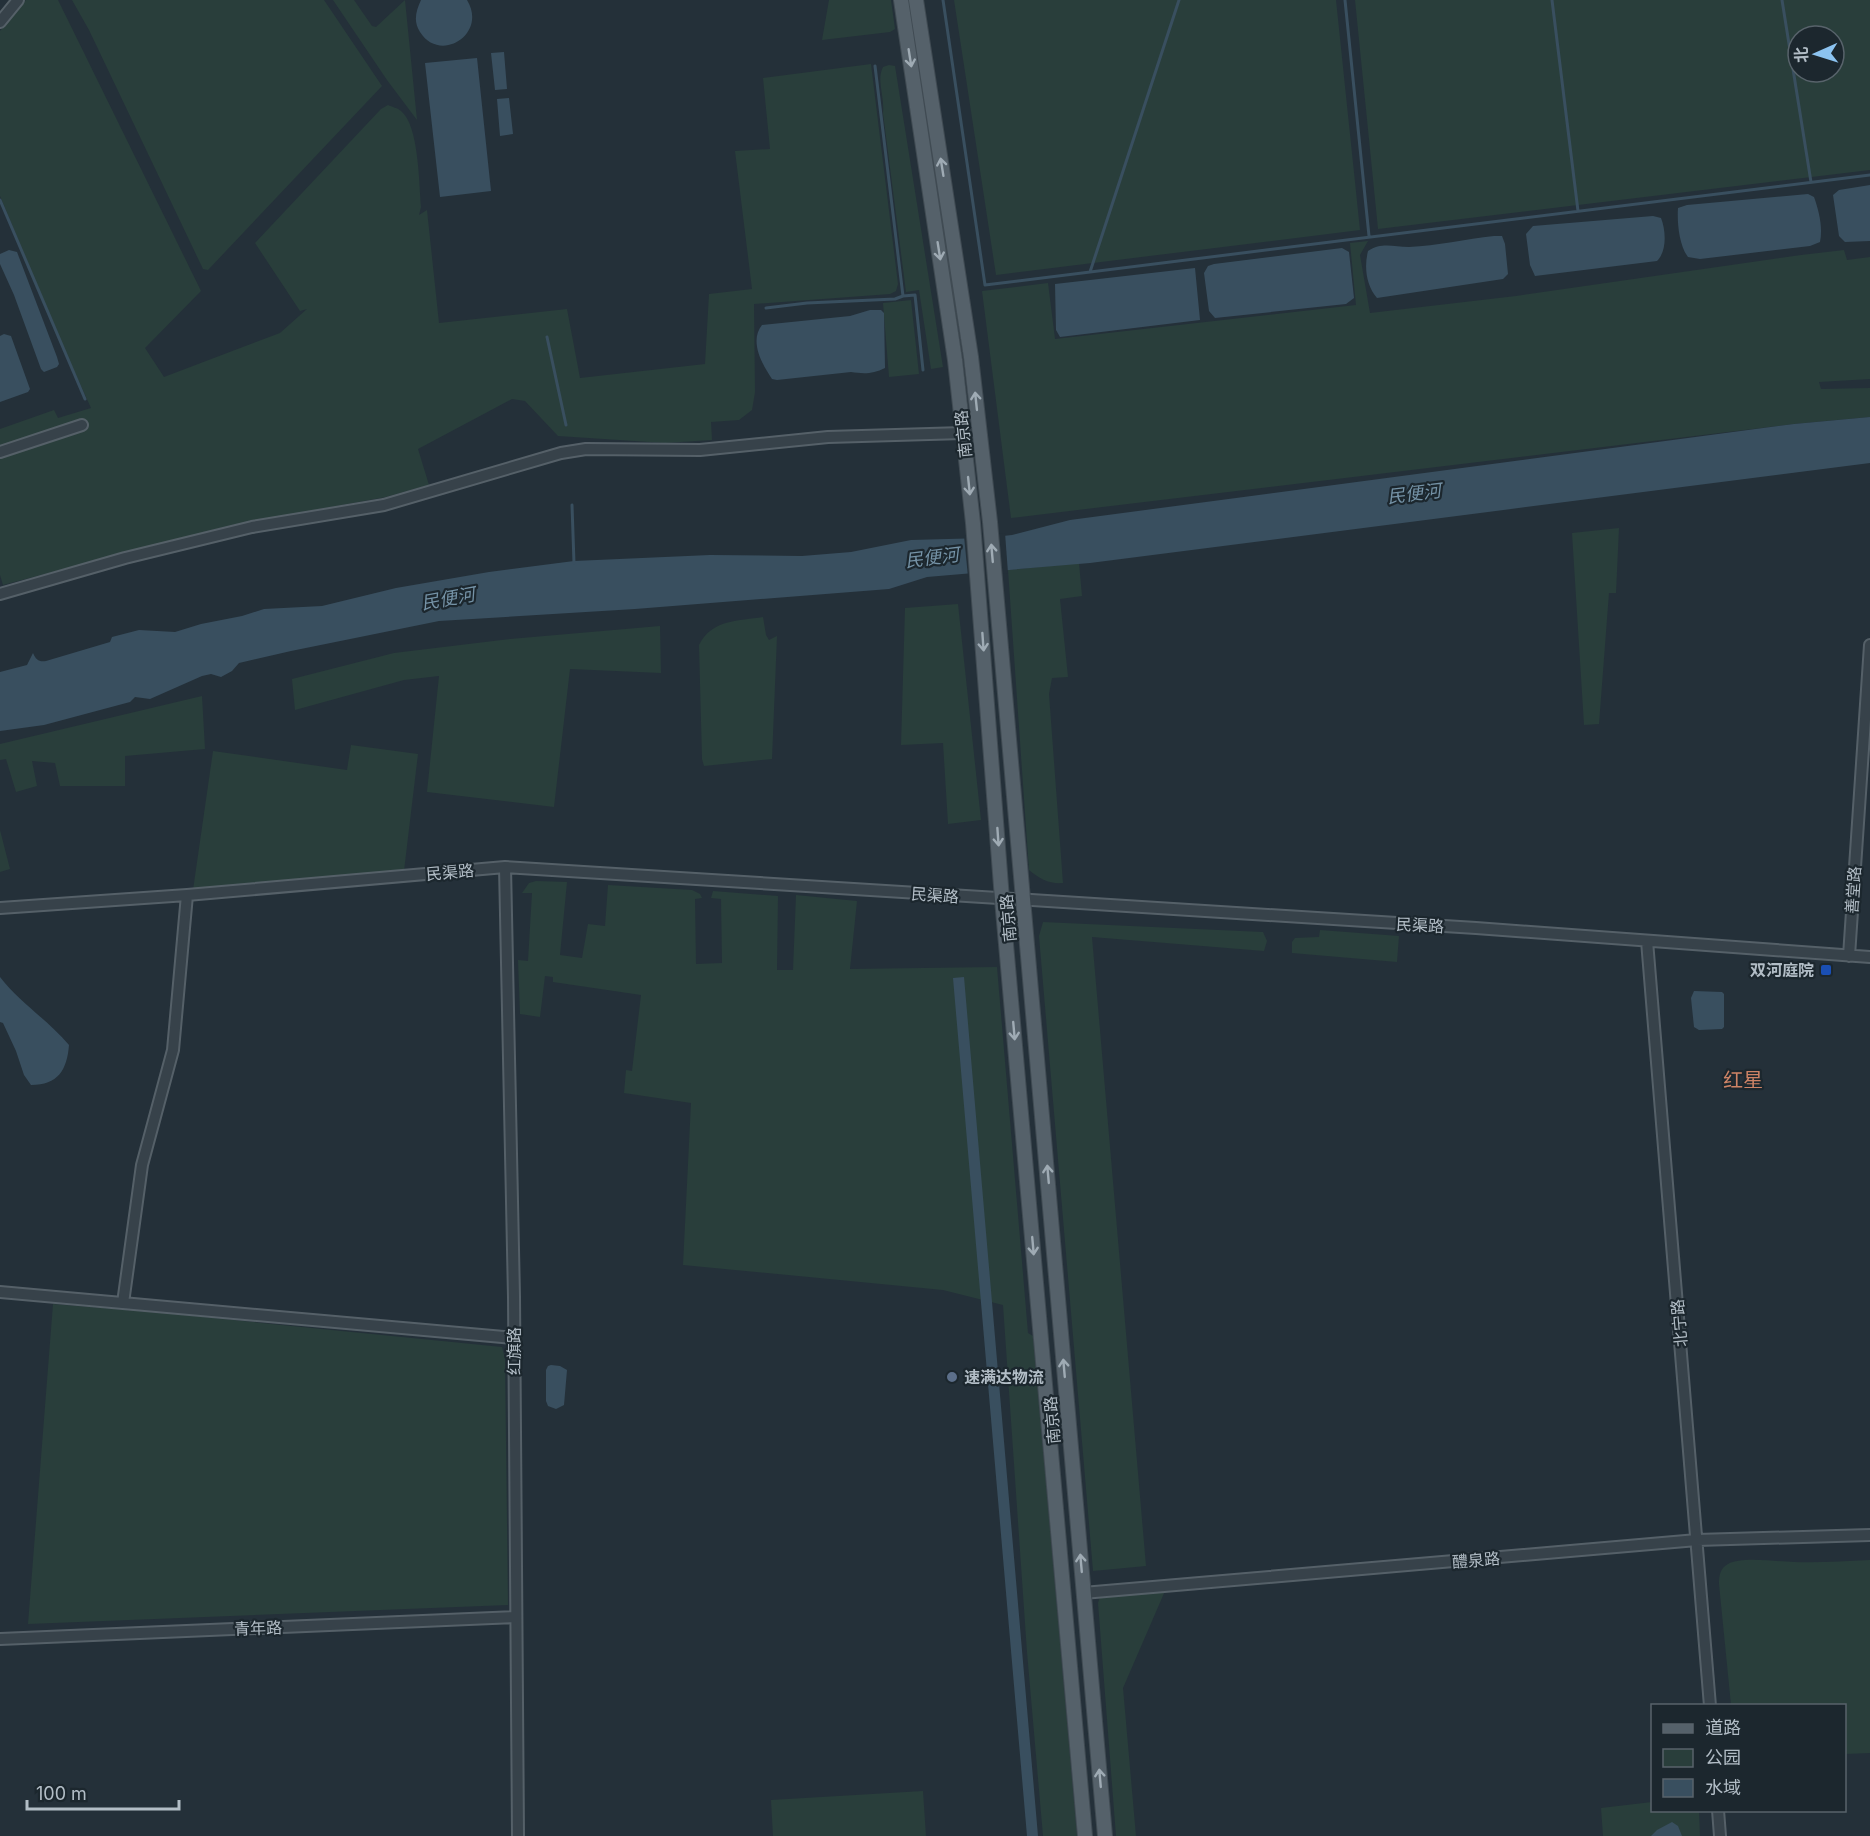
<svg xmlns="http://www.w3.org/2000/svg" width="1870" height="1836" viewBox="0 0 1870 1836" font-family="Inter,'Noto Sans SC',sans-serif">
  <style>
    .green { fill: #293e3b; fill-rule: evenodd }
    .water { fill: #394f5f }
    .pier { fill: #243039 }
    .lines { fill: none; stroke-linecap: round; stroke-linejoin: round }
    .stream { stroke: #394f5f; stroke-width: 3 }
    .minor-casing { stroke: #556068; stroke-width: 14 }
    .major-casing { stroke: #404b53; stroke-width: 16 }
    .minor { stroke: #37424a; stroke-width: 10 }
    .major { stroke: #55616a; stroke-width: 14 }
    .oneway { stroke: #9fabb4 }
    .transit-dot { fill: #1a4fb4; stroke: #1c272e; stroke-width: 2 }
    .service-dot { fill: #5c6f8a; stroke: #1c272e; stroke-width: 2 }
    .labels { text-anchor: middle; stroke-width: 4.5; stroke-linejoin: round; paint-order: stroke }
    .street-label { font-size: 16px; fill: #b2bdc6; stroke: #1c272e }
    .poi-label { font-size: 16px; font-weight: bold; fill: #b2bdc6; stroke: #1c272e; text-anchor: end }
    .water-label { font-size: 18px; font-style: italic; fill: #7593a7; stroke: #1c272e }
    .quarter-label { font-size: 20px; fill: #cd8366; stroke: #1c272e }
  </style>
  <rect width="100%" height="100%" fill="#243039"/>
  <!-- green -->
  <path class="green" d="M26 0H58L201 291 145 348 164 377 280 333 307 309 300 311 255 243 381 109 388 105C392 107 398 108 401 111 419 125 419 184 421 207L419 215 427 210 439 323 567 309 580 378 705 364 709 294 752 289 735 151 770 149 763 78 871 64 898 284 896 291 890 294 754 304 755 392 752 410 739 420 711 422 712 440 665 443 558 436 525 401 512 399 418 449 429 485 386 497 232 525 3 585 0 575V429L54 410 58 418 91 408 60 340 0 196V31Z
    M72 0H324L382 86 208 270 203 269 89 30Z
    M333 0H354L372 26 376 27 405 0 417 120 387 80Z
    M829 0H891L895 29 890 32 822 40Z
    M954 0H1336L1360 230 996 275Z
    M1355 0H1870V170L1378 229ZM1798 36H1834V72H1798Z
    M889 65 895 66 943 367 931 369 919 290 906 292 883 113C885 98 876 80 883 67Z
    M1368 241 1360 255 1370 313 1516 296 1801 255 1844 250 1847 260 1870 257V379L1819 382 1821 389 1870 388V417L1794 424 1011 518 982 291 1048 283 1055 339 1356 305 1350 243Z
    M911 300 919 374 889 377 883 303Z
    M1619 528 1616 593H1609L1599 724 1584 725 1572 533Z
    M1079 563 1082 596 1060 599 1068 677 1052 678 1049 694 1063 883C1049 884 1040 879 1029 870L1008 570Z
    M958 604 981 820 948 824 943 743 901 745 905 608Z
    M763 617 766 635 769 640 777 636 772 759 704 766 702 759 699 645C712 619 739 621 763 617Z
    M660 626 661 673 570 669 554 807 427 792 439 676 404 680 295 710 292 679 394 653 510 639Z
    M202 696 205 749 125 756V786H60L55 763 32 761 37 786 16 792 6 759 0 760V744Z
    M351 745 418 754 404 871 193 890 213 751 347 770Z
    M0 830 10 869 0 872Z
    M536 881 567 882 560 955 582 958 588 924 605 926 608 885 692 890 700 894 702 898 695 899 696 964 722 963 721 899 711 898 713 891 778 896 777 970H793L796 895 857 901 850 969 997 967 1028 1333 1033 1336 1077 1836H1043L1027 1652 1003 1305 943 1290 683 1265 691 1103 624 1093 626 1070 632 1071 641 995 553 982V977L545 976 540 1017 520 1014 518 960 528 961 532 893H522L529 883Z
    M1043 922 1263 932 1267 941 1264 951 1092 937 1146 1566 1093 1571 1039 936Z
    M1320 930 1399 936 1397 962 1292 953V942L1295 938 1319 937Z
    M53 1304 163 1313 502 1347 505 1359 508 1605 28 1624Z
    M1870 1560V1753L1845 1754 1844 1706 1731 1705 1719 1584C1719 1576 1720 1568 1728 1564 1742 1556 1778 1562 1794 1562 1819 1563 1845 1561 1870 1560Z
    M1165 1591 1123 1688 1136 1836H1116L1098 1603 1100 1597 1107 1595Z
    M923 1791 926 1836H773L771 1800Z
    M1652 1802V1810L1699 1811 1700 1836H1603L1601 1808Z"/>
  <!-- water -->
  <path class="water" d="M421 0H467C488 34 440 64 420 32 413 21 416 11 421 0Z
    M504 52 507 89 495 90 491 53Z
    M477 58 491 191 440 197 425 63Z
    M509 98 513 134 500 136 497 99Z
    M1870 185V241L1845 242 1839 236 1833 195 1839 190Z
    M1808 194 1814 197C1819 211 1823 227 1820 242L1810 246 1700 259 1688 257C1679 245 1677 222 1678 208L1687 205Z
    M1653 216 1661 218C1666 231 1667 251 1657 261L1535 276 1530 265 1526 234 1533 226Z
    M1494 236H1502L1505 244 1508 274 1503 279 1377 298C1366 285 1364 267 1368 251 1382 242 1393 247 1409 247 1437 246 1466 239 1494 236Z
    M1342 248 1349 252 1354 298 1346 304 1215 318 1209 311 1204 273 1208 266 1214 264Z
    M9 250 17 252 57 357 59 364 57 367 44 372 41 369 14 295 0 264V254Z
    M1195 268 1200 320 1060 337 1056 330 1055 284Z
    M870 310H881L884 313 885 368C873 374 864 374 851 372L777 380 772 379C762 364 749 341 762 325L850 316Z
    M4 334 11 336 30 389 28 392 0 402V336Z
    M1870 417V463L1090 563 927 577 889 589 635 609 439 621 291 651 239 663 232 671 221 677 211 674 202 676 150 699 135 697 130 702 44 725 0 731V672L27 665 33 653C36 660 39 662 46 661L110 642 112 637 139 630 175 632 201 624 242 616 264 609 322 606 396 588 489 572 574 561 710 555 802 556 851 552 911 540 985 538 1012 535 1070 520 1794 424Z
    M0 977C20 1003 48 1020 69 1045 67 1070 58 1085 31 1085L24 1075 16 1051 3 1023 0 1022Z
    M964 977 1038 1836H1027L953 978Z
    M1694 991 1722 992 1724 994V1027L1722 1029 1699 1030 1694 1027 1691 998Z
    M551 1365 560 1366 567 1370 564 1405 556 1409 548 1406 546 1401V1370L548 1366Z
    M1672 1822 1678 1826 1682 1836H1651L1657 1830Z"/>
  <!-- pier -->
  <path class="pier" d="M1005 533 1008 573 968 577 964 536Z"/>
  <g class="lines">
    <!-- stream -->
    <path class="stream" d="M943 0 985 285 1870 175
      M1345 0 1369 236
      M1552 0 1578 211
      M1782 0 1811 182
      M875 66 903 296 915 295 923 370
      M0 200 85 399
      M1090 272 1179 0
      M766 308 807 303 895 299 903 296
      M547 337 566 425
      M572 505 574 563"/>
    <defs>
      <path id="minor" d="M0 22 18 0
        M0 452 82 425
        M0 594 125 558 252 527 384 505 561 453 586 449 700 450 828 437 963 433
        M505 867 514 1297 518 1836
        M0 908 187 895 505 867 1476 928 1870 957
        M1647 941 1710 1706
        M1849 956 1870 645
        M0 1292 514 1338
        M123 1303 142 1165 173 1050 187 895
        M1083 1593 1697 1540 1870 1535
        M0 1639 516 1617
        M1718 1810 1720 1836"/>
      <path id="major" d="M901 0 955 360 973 523 1002 899 1085 1836
        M916 0 971 357 990 522 1105 1836"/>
    </defs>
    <!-- minor casing -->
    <use href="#minor" class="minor-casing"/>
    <!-- major casing -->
    <use href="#major" class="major-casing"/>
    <!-- minor -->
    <use href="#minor" class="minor"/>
    <!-- major -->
    <use href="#major" class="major"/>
  </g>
  <!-- one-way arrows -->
  <defs><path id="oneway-shaft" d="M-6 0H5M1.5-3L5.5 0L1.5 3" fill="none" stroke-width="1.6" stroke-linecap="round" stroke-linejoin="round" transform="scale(1.5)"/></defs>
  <g class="oneway">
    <use href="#oneway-shaft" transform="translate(910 58) rotate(81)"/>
    <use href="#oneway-shaft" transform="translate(942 167) rotate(-99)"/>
    <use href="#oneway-shaft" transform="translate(939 251) rotate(81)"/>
    <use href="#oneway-shaft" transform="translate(976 401) rotate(-96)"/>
    <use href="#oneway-shaft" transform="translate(969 486) rotate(84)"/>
    <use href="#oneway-shaft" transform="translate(992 553) rotate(-95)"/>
    <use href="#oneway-shaft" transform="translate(983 642) rotate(86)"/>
    <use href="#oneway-shaft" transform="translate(998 837) rotate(86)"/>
    <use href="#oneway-shaft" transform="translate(1014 1031) rotate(85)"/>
    <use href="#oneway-shaft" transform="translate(1048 1174) rotate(-95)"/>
    <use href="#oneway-shaft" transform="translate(1033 1246) rotate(85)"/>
    <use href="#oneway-shaft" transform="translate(1064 1368) rotate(-95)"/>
    <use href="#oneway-shaft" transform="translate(1081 1563) rotate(-95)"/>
    <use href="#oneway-shaft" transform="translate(1100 1778) rotate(-95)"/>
  </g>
  <!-- markers -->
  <rect class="transit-dot" x="1820" y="964" width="12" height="12" rx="3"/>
  <circle class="service-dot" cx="952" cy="1377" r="6"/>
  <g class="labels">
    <!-- street labels -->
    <g class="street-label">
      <text transform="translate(963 434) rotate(-96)" y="6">南京路</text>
      <text transform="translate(450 872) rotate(-5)" y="6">民渠路</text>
      <text transform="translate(1853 890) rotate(-86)" y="6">善堂路</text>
      <text transform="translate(935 895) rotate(4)" y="6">民渠路</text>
      <text transform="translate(1008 918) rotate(-95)" y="6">南京路</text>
      <text transform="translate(1420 925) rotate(3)" y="6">民渠路</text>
      <text transform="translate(1679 1323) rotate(-95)" y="6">北宁路</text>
      <text transform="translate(514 1351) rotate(-90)" y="6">红旗路</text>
      <text transform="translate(1052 1420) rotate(-95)" y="6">南京路</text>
      <text transform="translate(1476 1560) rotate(-5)" y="6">醴泉路</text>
      <text transform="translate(258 1628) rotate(-2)" y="6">青年路</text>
    </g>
    <!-- poi labels -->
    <g class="poi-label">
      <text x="1814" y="976">双河庭院</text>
      <text x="964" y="1383" text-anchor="start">速满达物流</text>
    </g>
    <!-- water labels -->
    <g class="water-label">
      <text transform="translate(1414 494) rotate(-7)" y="6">民便河</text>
      <text transform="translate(932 558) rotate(-7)" y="6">民便河</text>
      <text transform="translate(448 599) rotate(-10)" y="6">民便河</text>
    </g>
    <!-- quarter labels -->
    <g class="quarter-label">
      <text x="1743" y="1087">红星</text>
    </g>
  </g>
  <!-- legend -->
  <rect x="1651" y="1704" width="195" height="108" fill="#1c272e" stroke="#58636b" stroke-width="1.5"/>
  <rect x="1663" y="1724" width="30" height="9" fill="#55616a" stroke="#58636b" stroke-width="1.5"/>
  <text x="1705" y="1734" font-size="18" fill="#b2bdc6">道路</text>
  <rect x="1663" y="1749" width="30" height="18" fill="#293e3b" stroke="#58636b" stroke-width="1.5"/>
  <text x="1705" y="1764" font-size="18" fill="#b2bdc6">公园</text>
  <rect x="1663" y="1779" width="30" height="18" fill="#394f5f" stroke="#58636b" stroke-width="1.5"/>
  <text x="1705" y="1794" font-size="18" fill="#b2bdc6">水域</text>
  <!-- north arrow -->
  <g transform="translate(1816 54) rotate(267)"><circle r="28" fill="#1c272e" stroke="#58636b" stroke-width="1.5"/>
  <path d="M0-4.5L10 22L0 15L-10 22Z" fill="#8cc3f0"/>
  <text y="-9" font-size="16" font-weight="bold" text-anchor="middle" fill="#b2bdc6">北</text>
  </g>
  <!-- scale -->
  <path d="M27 1800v9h152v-9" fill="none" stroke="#b2bdc6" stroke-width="3"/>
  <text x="36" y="1800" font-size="18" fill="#b2bdc6" stroke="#1c272e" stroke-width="4.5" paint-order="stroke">100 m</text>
</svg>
